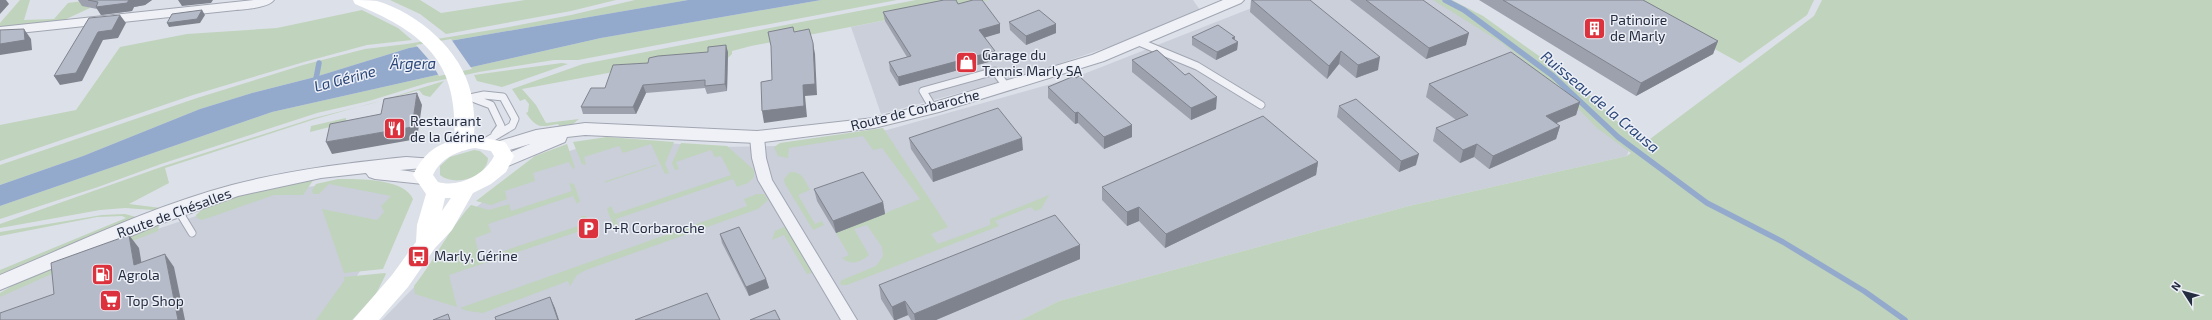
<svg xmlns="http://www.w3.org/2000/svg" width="2212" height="320" viewBox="0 0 2212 320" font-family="'Exo 2',sans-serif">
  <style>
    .built { fill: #cacfda }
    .green { fill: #c0d3bc }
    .water { fill: #93aacd }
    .pier { fill: #dce0e8 }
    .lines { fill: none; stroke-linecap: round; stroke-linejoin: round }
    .stream { stroke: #93aacd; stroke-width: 5.5 }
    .service-casing { stroke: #a1a6b2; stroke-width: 9 }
    .minor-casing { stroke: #a1a6b2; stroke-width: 2 }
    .tertiary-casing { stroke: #a1a6b2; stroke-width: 2 }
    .service { stroke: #eff1f6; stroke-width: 7 }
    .minor { fill: #eff1f6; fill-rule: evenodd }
    .tertiary { fill: #eff1f6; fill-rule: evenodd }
    .secondary { fill: #fff; fill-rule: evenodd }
    .wall { fill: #9da1ad }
    .shaded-wall { fill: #7f838d }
    .building { fill: #b6bbc9; stroke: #7f838d }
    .labels { text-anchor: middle; stroke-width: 3; stroke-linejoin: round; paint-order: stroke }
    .poi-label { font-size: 14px; fill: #242c40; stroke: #eceff6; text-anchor: start }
    .street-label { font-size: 14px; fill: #242c40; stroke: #eceff6 }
    .water-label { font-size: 15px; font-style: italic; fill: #2a4678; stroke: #eceff6 }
  </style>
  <rect width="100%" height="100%" fill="#dce0e8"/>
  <!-- built -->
  <path class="built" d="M990 0H1193L1200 10 1132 39 1026 75 881 114 851 27Z
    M1272 0H1437L1503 42 1629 149 1627 156 1409 206 1059 301 1021 320H382L431 270 469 213 530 164 597 142 628 140 718 147 784 146 887 130 1076 77Z
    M338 182 406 199 332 315 327 320H0V295L131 238 255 196Z"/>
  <!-- green -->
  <path class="green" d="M20 0H30L24 20 54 19 68 3 83 1 90 8 51 26 0 28V23Z
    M390 0H420L441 13 525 0H616L571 11 446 34 420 14Z
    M635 0H688L409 48 315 77 252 93 200 109 83 156 0 185V165L197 98 303 65 365 49 407 44 509 27 571 15Z
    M821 0H897L578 60H554L479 72 427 83 369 101 317 113 161 164 98 187 0 219V206L272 112 601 38Z
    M916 0H990L751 46 732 51V54L728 58 651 65 522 89 536 105 546 123 579 119 573 124 559 126 558 124C540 127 537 129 526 113L528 112 529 104 525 99 520 101 512 89 583 64Z
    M1433 0H1452L1483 16 1577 83 1642 145 1814 16 1822 0H2212V320H1021L1059 301 1409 206 1627 156 1631 153 1597 128 1559 89 1502 43Z
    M1626 0H1814L1807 15 1740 63Z
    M362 10 398 28 412 40 367 45 304 62 193 95 0 161V125L76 110 120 47 187 34 277 28Z
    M562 63 568 64 502 87 477 81 474 75Z
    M444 81 430 97 423 95 419 90 315 119 165 168 169 183 129 204 161 208 153 210 125 208 100 210 0 228V224L164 166 314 118 370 104Z
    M346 118V123L310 132 311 126Z
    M883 128 948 227 931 234 938 244 990 225V219L1049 195 1041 209 1035 211 1031 207 995 221 999 226 847 285H841L840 282 842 280 876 266 883 256 882 247 867 225 854 229 869 255C861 262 851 266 842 258L849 255 836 233 920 199 882 148 873 150 863 136 789 148 788 158 778 156 774 147 780 143Z
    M607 137 674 142 665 164 669 173 665 174 651 144 623 153 619 146 584 157 586 165 582 164 573 142Z
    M681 143 727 146 754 170V177L748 183 737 187 733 179 616 219 619 228 614 227 607 209 611 206 615 214 731 175 721 156 715 157 711 150 676 162 679 169 675 170 672 163Z
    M567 144 575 168 573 169 569 162 533 173 535 181 505 191 507 199 491 205 476 201 535 156Z
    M474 150 480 151 488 158C487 178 454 187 440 175V166L450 157Z
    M655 165H658L604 183 606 181Z
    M790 172C802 171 805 180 810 190L798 195 815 224 822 221 824 225 813 230 785 184 784 179Z
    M314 179 303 195H274L208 218 201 220 197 218 196 215C213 195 287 185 314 179Z
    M338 179C357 179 404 178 413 199L383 269 344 273 322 209 377 220 384 212 381 206 391 196 329 184 319 194H313L312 190 316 184Z
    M569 183 574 184 580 201 577 204 573 196 488 224 491 232 475 238 480 259 584 224 581 216H586L593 235 589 238 586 229 449 275 457 307 415 294 414 286 417 282C436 257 450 228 471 205L489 210 509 204 511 211 572 191Z
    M757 194H764L768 200 758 209 586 270 577 275 570 286 568 281 483 313 468 311 460 308 747 206 744 199Z
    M125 214 136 217 0 274V270L126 218 122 216 97 217 0 236V232L102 215Z
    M153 226H159L158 231 83 260 0 297V293L27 277Z
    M786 226 814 272 807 274 784 235 772 240 775 231Z
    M385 273 386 274 376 294 352 320H316L344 281V277Z"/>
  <!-- water -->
  <path class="water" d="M688 0H821L601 38 272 112 0 206V185L83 156 200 109 252 93 315 77 409 48Z"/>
  <!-- pier -->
  <path class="pier" d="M451 39 472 69 439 76 430 61 416 45Z"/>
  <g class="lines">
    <!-- stream -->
    <path class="stream" d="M1445 0 1464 10 1553 76 1618 137 1707 203 1783 242 1864 291 1905 320
      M315 84 319 63"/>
    <defs>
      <path id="service" d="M1139 42 1197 66 1261 105
        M465 99 484 95 503 97 515 119 512 126 485 142
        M475 99 491 105 501 126 495 134
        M933 108 923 91 995 71 1006 86
        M178 210 192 233"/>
      <path id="minor" d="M254 0H274C268 8 246 9 236 10L0 35V27Z
        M757 133 764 137 766 158 772 180 857 320H841L758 180 752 158 750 137Z"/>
      <path id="tertiary" d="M1223 0H1244L1241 3 1104 61 939 112 874 128 757 143 585 135 567 137 565 142 503 168 497 166 494 162 497 158 530 144 499 153 493 151 490 147 493 143 536 130 585 123 757 131 874 118 928 104 1092 55Z
        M406 157 435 159 438 163 435 167 400 170 429 174 432 178 429 182 423 184 375 179 369 177 366 173 321 178 238 196 160 224 0 290V275C76 243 153 206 232 185 289 170 347 163 406 157Z"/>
    </defs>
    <!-- service casing -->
    <use href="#service" class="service-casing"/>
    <!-- minor casing -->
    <use href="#minor" class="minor-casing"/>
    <!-- tertiary casing -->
    <use href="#tertiary" class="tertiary-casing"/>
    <!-- service -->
    <use href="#service" class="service"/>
    <!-- minor -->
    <use href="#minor" class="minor"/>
    <!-- tertiary -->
    <use href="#tertiary" class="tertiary"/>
    <!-- secondary -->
    <path class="secondary" d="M353 0C360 0 370 0 377 1 418 13 462 51 471 93 474 108 475 121 474 136L505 142 514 156 506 172 491 184 473 193 452 230 435 248 408 287 379 320H353L392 275 416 242 417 225 426 194 413 175C422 156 434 145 454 140 459 61 423 32 355 4ZM475 148 491 151 494 156C485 175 458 188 438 182L433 175C441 158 457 151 475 148ZM445 198H451L442 211Z"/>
  </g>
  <!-- wall -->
  <path class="wall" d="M78 0H152L145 5 134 7 132 11 101 15 97 9 82 6Z
    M1251 0H1310L1378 70 1356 78 1339 64 1327 79 1250 12Z
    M1350 0H1423L1466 45 1426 59Z
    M1479 0H1643L1718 41 1713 54 1636 96Z
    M958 4 1000 24V33L985 37 996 60 899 86 890 71 889 62 907 57 885 21 883 12Z
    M1009 22 1056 24V33L1026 45 1010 30Z
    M1192 37 1235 40 1238 42 1237 50 1216 60 1192 45Z
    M728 52 727 91 707 94 705 88 646 93 636 114H583L581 107 605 88 648 63Z
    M1132 60 1216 109 1191 120 1132 72Z
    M1429 84 1580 102 1576 115 1556 123 1560 126 1556 139 1489 169 1474 157 1460 163 1433 141 1436 128 1456 120 1426 97Z
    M1048 87 1132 125V137L1104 149 1078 123 1075 124 1048 98Z
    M1339 106 1416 165 1399 172 1337 117Z
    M909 138 1023 150 933 182 911 149Z
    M1318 162 1316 175 1165 248 1139 221 1127 226 1102 200V187Z
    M814 189 883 202 885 214 836 233 817 201Z
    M720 234 766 279 769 288 749 296 722 243Z
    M1080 245V259L936 320H911L908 315 896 320H894L881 299 879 285Z"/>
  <!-- shaded-wall -->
  <path class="shaded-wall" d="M0 0H6L9 4 0 14Z
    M129 0H152L145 5 134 7 132 11 101 15 96 7Z
    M178 0H213L211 3 182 6Z
    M202 10 205 15 200 23 169 27 167 23Z
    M120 15 126 23 118 38 103 40 82 81 60 85 54 76 98 32Z
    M1000 24V33L980 39 979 30Z
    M1056 24V33L1026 45V36Z
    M24 29 31 39 32 50 0 55V44Z
    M1469 33 1466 45 1426 59 1429 48Z
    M1235 37 1234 44 1238 42 1237 50 1216 60 1217 52 1232 38Z
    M1718 41 1713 54 1636 96 1641 83Z
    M813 43 815 54 817 95 805 96 807 117 764 123 762 111 803 85Z
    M726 45 728 52 727 91 725 84Z
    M995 51 996 60 899 86 898 77Z
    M1341 51 1339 64 1327 79 1329 66Z
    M1380 57 1378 70 1356 78 1358 65Z
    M643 85 646 93 636 114 633 107Z
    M417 93 422 105 417 139 332 154 326 142 412 127Z
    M1217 97 1216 109 1191 120V108Z
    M1580 102 1576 115 1542 129 1546 116Z
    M1078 112V123L1075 124V113Z
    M1132 125V137L1104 149V137Z
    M1560 126 1556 139 1489 169 1493 156Z
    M1022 138 1023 150 933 182 932 170Z
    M1477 144 1474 157 1460 163 1463 150Z
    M1419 154 1416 165 1399 172 1401 161Z
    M1318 162 1316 175 1165 248 1166 234Z
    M883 202 885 214 836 233 833 221Z
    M1139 207V221L1127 226V212Z
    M129 235 139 248 144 278 134 265Z
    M1080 245V259L936 320H915L914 314Z
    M165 254 174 267 185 320H178Z
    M766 279 769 288 749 296 746 287Z
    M550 297 555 308 559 320H558Z
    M905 301 908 315 896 320H894L892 307Z"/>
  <!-- building -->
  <path class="building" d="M88 0H129L127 3 96 7 98 2Z
    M944 0H956L958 4 973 0H982L1000 24 979 30 995 51 898 77 889 62 911 56 883 12Z
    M1252 0H1310L1380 57 1358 65 1341 51 1329 66Z
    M1366 0H1423L1469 33 1429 48Z
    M1503 0H1643L1718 41 1641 83Z
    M202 10 197 19 167 23 172 14Z
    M1039 10 1056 24 1026 36 1009 22Z
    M120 15 112 30 98 32 76 73 54 76 89 18Z
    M1218 25 1235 37 1232 38 1238 42 1217 52 1192 37Z
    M793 27 794 32 809 29 813 43 815 84 803 85 804 106 762 111 761 82 772 80 771 46 768 32Z
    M24 29 25 40 0 44V30Z
    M726 45 725 84 705 86V80L643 85 633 107H581L591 88H605L613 65 648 63 649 58 658 56 708 52V47Z
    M1157 50 1185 75 1189 73 1217 97 1191 108 1132 60Z
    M1511 52 1580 102 1546 116 1560 126 1493 156 1477 144 1463 150 1436 128 1468 115 1429 84Z
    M1074 76 1076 78 1079 76 1132 125 1104 137 1078 112 1075 113 1048 87Z
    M417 93 412 127 326 142 330 124 381 114 384 99Z
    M1356 99 1419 154 1401 161 1339 106Z
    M998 108 1022 138 932 170 909 138Z
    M1263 116 1318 162 1166 234 1139 207 1127 212 1102 187Z
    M863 172 883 202 833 221 814 189Z
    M1055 215 1080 245 914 314 905 301 892 307 879 285Z
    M739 227 766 279 746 287 720 234Z
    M129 235 134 265 165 254 178 320H0V313L54 294 51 263Z
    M707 293 720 320H635Z
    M550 297 558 320H496L495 317Z
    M775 310 780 320H750Z
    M448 314 450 320H433Z"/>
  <!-- icons -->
  <defs>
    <symbol id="building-square" viewBox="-11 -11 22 22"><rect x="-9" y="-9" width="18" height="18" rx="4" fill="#dc323d" stroke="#eceff6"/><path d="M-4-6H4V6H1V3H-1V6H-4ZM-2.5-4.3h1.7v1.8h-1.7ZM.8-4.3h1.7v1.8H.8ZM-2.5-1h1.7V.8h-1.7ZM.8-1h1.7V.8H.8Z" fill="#fff"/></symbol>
    <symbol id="shop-square" viewBox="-11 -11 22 22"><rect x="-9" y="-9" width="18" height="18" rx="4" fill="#dc323d" stroke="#eceff6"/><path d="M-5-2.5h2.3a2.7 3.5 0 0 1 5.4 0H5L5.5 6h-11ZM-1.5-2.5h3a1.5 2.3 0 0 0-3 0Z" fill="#fff"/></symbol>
    <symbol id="restaurant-square" viewBox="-11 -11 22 22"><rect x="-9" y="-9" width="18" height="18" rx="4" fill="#dc323d" stroke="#eceff6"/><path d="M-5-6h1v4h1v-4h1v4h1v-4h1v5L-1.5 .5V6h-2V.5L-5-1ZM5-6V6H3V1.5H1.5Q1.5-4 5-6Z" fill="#fff"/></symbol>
    <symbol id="parking-square" viewBox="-11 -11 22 22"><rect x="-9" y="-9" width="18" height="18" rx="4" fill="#dc323d" stroke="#eceff6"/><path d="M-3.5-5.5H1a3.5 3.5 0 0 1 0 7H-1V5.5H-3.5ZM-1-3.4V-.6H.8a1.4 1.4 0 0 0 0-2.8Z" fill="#fff"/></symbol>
    <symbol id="bus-square" viewBox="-11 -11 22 22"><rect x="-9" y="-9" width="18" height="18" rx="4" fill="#dc323d" stroke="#eceff6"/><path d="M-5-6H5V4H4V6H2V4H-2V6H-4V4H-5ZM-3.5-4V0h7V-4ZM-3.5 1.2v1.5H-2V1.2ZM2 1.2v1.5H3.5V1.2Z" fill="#fff"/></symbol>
    <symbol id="fuel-square" viewBox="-11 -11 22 22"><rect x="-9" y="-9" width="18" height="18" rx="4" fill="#dc323d" stroke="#eceff6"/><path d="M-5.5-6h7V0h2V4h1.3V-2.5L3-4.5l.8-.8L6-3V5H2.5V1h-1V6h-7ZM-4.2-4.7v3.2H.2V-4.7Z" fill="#fff"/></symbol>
    <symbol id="supermarket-square" viewBox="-11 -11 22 22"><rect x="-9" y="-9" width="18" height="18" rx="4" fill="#dc323d" stroke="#eceff6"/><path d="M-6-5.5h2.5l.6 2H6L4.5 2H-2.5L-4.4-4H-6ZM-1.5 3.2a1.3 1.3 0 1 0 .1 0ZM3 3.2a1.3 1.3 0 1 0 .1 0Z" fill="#fff"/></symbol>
  </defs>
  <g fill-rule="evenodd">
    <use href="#building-square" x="1582" y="16" width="25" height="25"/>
    <use href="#shop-square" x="954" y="50" width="25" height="25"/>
    <use href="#restaurant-square" x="382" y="116" width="25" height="25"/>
    <use href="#parking-square" x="576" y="216" width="25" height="25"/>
    <use href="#bus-square" x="406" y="244" width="25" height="25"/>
    <use href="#fuel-square" x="90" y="262" width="25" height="25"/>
    <use href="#supermarket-square" x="98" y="288" width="25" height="25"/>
  </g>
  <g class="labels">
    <!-- poi labels -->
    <g class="poi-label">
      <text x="1610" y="25">Patinoire<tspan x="1610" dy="16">de Marly</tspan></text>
      <text x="982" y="60">Garage du<tspan x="982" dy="16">Tennis Marly SA</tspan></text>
      <text x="410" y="126">Restaurant<tspan x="410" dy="16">de la Gérine</tspan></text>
      <text x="604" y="233">P+R Corbaroche</text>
      <text x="434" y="261">Marly, Gérine</text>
      <text x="118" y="280">Agrola</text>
      <text x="126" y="306">Top Shop</text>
    </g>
    <!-- street labels -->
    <g class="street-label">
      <text transform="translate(915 110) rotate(-14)" y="5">Route de Corbaroche</text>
      <text transform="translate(174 213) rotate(-20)" y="5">Route de Chésalles</text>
    </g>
    <!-- water labels -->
    <g class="water-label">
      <text x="413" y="69">Ärgera</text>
      <text transform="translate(345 79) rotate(-15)" y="5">La Gérine</text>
      <text transform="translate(1600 102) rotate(40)" y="5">Ruisseau de la Crausa</text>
    </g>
  </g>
  <!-- north arrow -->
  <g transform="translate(2184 292) rotate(306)" stroke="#eceff6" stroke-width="3" paint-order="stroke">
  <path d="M0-3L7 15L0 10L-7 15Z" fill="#242c40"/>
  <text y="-6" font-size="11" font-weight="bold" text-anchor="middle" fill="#242c40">N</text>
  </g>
</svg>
